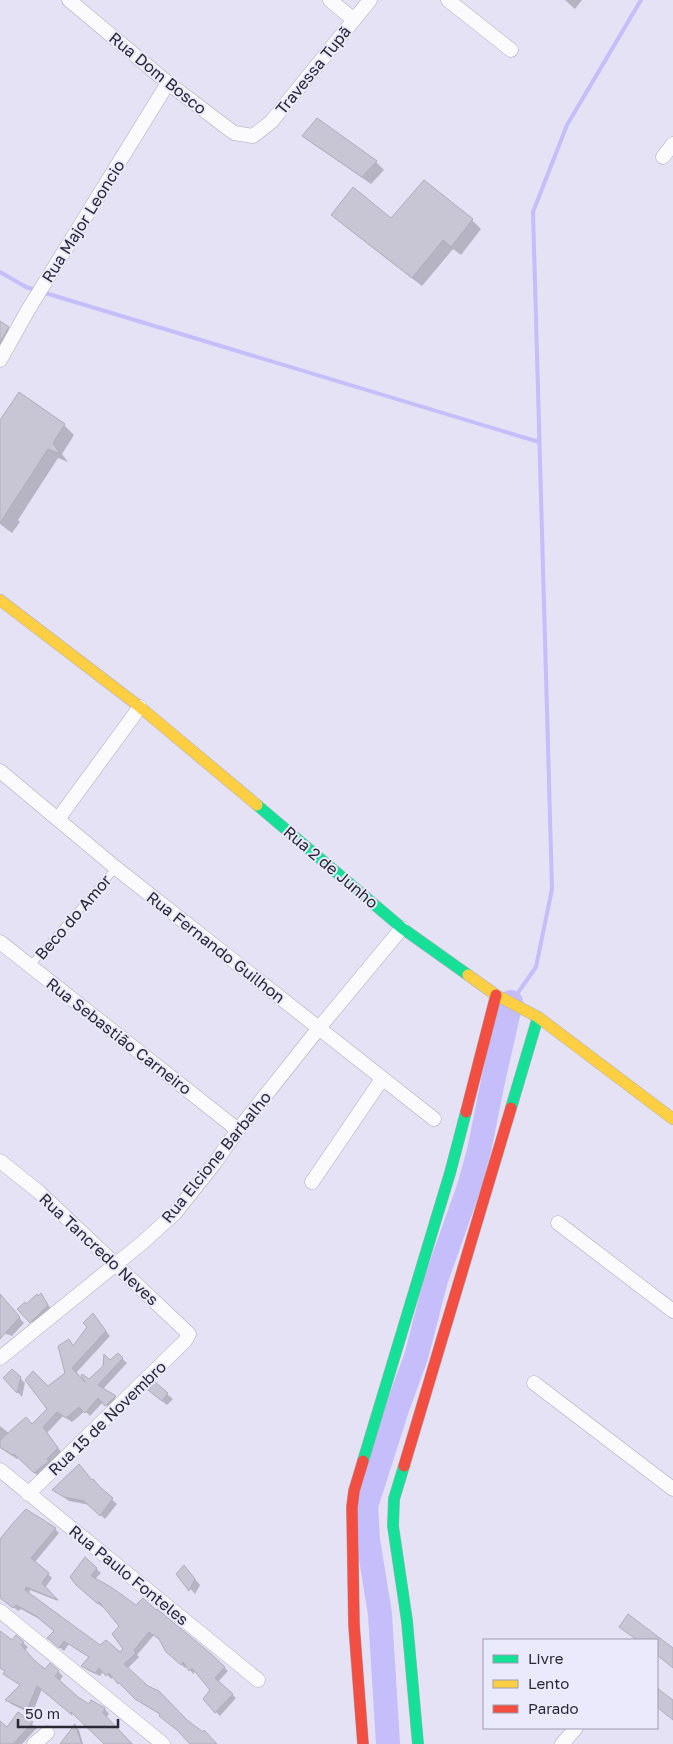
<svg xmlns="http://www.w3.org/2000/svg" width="673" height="1744" viewBox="0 0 673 1744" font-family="'Golos Text',sans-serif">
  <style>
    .shadow { fill: #0003 }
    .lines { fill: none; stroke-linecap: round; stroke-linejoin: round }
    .stream { stroke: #c5befa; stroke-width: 4 }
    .river { stroke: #c5befa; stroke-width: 24 }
    .building { fill: #c8c6d4; stroke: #afadbb }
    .lane-casing { stroke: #adacb9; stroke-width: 8 }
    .street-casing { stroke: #adacb9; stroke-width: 15 }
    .fast-casing { stroke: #adacb9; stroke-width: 12 }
    .slow-casing { stroke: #adacb9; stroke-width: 12 }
    .jam-casing { stroke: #adacb9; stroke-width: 12 }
    .lane { stroke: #fbfbfd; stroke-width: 7 }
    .street { stroke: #fbfbfd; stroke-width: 14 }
    .fast { stroke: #16e098; stroke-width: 11 }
    .slow { stroke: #ffcf43; stroke-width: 11 }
    .jam { stroke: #f24e42; stroke-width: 11 }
    .labels { text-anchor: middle; stroke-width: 4; stroke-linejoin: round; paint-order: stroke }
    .street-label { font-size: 16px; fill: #292834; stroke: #ebeafd }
  </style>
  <rect width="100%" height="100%" fill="#e4e2f4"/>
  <!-- shadow -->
  <path class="shadow" d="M565 0H582L575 9Z
    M304 136 376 162 384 170 371 184 312 143Z
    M333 215 392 220H472L481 229 461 255 453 249 422 286 342 224Z
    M0 322 12 332 0 352Z
    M20 394 64 425 74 435 62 454 68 462 58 458 18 520 20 522 12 533 0 524V423Z
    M41 1294 51 1309 35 1325 19 1309 27 1305Z
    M0 1296 24 1323 12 1336 6 1334 0 1327Z
    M97 1320 110 1336 76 1373 86 1385 89 1380 118 1355 127 1363 103 1389 120 1401 111 1410 103 1402 90 1416 85 1411 72 1422 63 1416 47 1433 62 1453 39 1477 19 1458 17 1459 0 1448V1426L9 1433 32 1425 49 1409 48 1388 66 1373 69 1341 74 1346Z
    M12 1371 25 1383 22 1397 5 1378Z
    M155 1384 173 1399 167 1405 154 1395Z
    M92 1481 117 1504 105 1519 90 1505 69 1501 54 1490Z
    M55 1529 59 1533 35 1562 52 1578 45 1588 58 1601 30 1590 29 1594 100 1647 120 1653 125 1649 121 1626 104 1605 102 1607 81 1589 86 1559 101 1573 95 1579 210 1654 228 1671 218 1682 236 1698 220 1716 216 1712 212 1691 196 1671 193 1674 187 1666 185 1668 167 1651 161 1640 154 1635 137 1655 139 1657 127 1669 186 1721 215 1744H192L161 1715 141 1703 113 1676 111 1679 104 1671 100 1676 87 1670 83 1666 90 1658 69 1644 64 1651 53 1642 55 1632 41 1620 21 1609 18 1611 0 1596V1542Z
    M189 1572 200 1585 195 1594 178 1574Z
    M0 1632 12 1642 23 1643 28 1647 25 1650 36 1664 45 1671 50 1665 59 1672 63 1676 59 1682 78 1698 89 1706 92 1701 105 1709 109 1714 106 1718 133 1744H105L74 1713 75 1716 42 1689 32 1714 11 1704 7 1700 21 1686 10 1678 6 1672 0 1668Z
    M18 1714 37 1728 22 1744H0V1723L7 1728Z
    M75 1726 79 1730 83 1744H61Z"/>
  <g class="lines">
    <!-- stream -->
    <path class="stream" d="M0 272 26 287 36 290
      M42 292 539 442
      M515 997 536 967 552 889 533 212 567 125 641 0"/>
    <!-- river -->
    <path class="river" d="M388 1744 380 1614 368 1540 366 1506 398 1406 416 1357 436 1280 469 1187 479 1151 493 1081 511 1002"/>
  </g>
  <!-- building -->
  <path class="building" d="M317 118 377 161 362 177 302 136Z
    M424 180 473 219 451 247 443 240 412 278 331 215 353 187 391 218Z
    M0 321 9 327 0 342Z
    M19 392 65 424 53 443 60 454 48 449 0 523V420Z
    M41 1293 48 1305 30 1323 17 1309 25 1302 26 1304 37 1294 38 1296Z
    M0 1294 20 1317 0 1339Z
    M93 1313 106 1331 72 1368 85 1382 81 1376 82 1374 89 1379 103 1366 104 1354 110 1360 118 1353 123 1358 98 1385 116 1396 105 1406 98 1398 85 1413 79 1407 66 1418 57 1412 43 1427 58 1448 47 1459 49 1461 34 1473 14 1454 12 1455 0 1447V1440L26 1417 32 1424 47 1409 25 1380 33 1371 48 1386 65 1373 58 1346 69 1339 73 1346 87 1327 83 1323Z
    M12 1369 21 1377 17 1393 3 1378Z
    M155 1382 168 1393 162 1401 148 1390Z
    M79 1464 92 1480 93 1479 100 1487 113 1498 100 1516 84 1501 64 1497 52 1490Z
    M26 1509 56 1528 31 1558 49 1573 42 1583 58 1600 26 1587 25 1590 100 1645 106 1640 120 1652 123 1649 112 1634 119 1626 99 1602 98 1604 76 1585 70 1577 85 1557 97 1568 91 1576 111 1587 136 1605 143 1598 156 1610 157 1609 210 1653 225 1667 215 1678 233 1694 215 1713 203 1699 210 1690 192 1668 189 1671 183 1662 181 1665 166 1652 159 1639 149 1632 134 1650 136 1653 124 1664 148 1686 159 1691 187 1720 203 1732 204 1730 217 1744H190L177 1730 159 1716 160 1714 135 1699 119 1683 118 1684 109 1673 106 1676 99 1668 95 1673 81 1666 89 1657 64 1641 59 1648 50 1640 47 1638 54 1631 36 1616 16 1605 13 1608 0 1598V1539L14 1522Z
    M184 1565 195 1579 189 1591 176 1574Z
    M628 1614 673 1648V1668L657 1655V1640H637L619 1627Z
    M0 1631 12 1640 16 1635 24 1642 21 1645 34 1660 45 1669 50 1663 59 1671 55 1676 78 1697 89 1704 91 1700 105 1708 103 1713 132 1744H104L71 1712 72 1715 37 1686 27 1710 5 1700 20 1685 3 1674 5 1671 0 1668Z
    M657 1688 673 1700V1720L657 1707Z
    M18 1712 33 1722 13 1744H0V1721L7 1727Z
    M75 1724 82 1744H60Z"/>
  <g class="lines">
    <defs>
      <path id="lane" d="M30 966 116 868"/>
      <path id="street" d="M69 0 168 83 234 133 253 136 271 122 370 0
        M330 0 354 20
        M448 0 511 50
        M663 157 673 144
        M0 360 28 310 168 83
        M0 771 116 868 434 1119
        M58 819 140 707
        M0 942 238 1130
        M0 1161 39 1192 189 1334 185 1341 28 1494
        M312 1182 382 1079
        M558 1223 673 1311
        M0 1358 142 1243 175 1213 214 1164 238 1130 319 1028 402 928
        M534 1383 673 1489
        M0 1470 258 1680
        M0 1611 163 1744
        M34 1744 47 1733
        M562 1744 576 1728"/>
      <path id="fast" d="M257 805 402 928 468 975
        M511 1108 538 1017
        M363 1461 450 1173 466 1112
        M404 1466 394 1499 393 1526 407 1621 418 1744"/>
      <path id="slow" d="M0 600 140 707 257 805
        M468 975 496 995 538 1017 673 1119"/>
      <path id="jam" d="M466 1112 496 995
        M363 1461 354 1491 352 1507 354 1625 363 1744
        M404 1466 511 1108"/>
    </defs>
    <!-- lane casing -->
    <use href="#lane" class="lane-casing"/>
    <!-- street casing -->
    <use href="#street" class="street-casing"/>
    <!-- fast casing -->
    <use href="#fast" class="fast-casing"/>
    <!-- slow casing -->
    <use href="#slow" class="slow-casing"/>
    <!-- jam casing -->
    <use href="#jam" class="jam-casing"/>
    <!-- lane -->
    <use href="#lane" class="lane"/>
    <!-- street -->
    <use href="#street" class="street"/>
    <!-- fast -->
    <use href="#fast" class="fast"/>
    <!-- slow -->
    <use href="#slow" class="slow"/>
    <!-- jam -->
    <use href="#jam" class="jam"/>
  </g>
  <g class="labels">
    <!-- street labels -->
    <g class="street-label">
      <text transform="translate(313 70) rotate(-51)" y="6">Travessa Tupã</text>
      <text transform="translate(158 73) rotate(39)" y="6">Rua Dom Bosco</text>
      <text transform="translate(83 221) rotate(-58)" y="6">Rua Major Leoncio</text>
      <text transform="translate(331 867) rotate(40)" y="6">Rua 2 de Junho</text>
      <text transform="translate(73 917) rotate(-49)" y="6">Beco do Amor</text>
      <text transform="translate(216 947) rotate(38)" y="6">Rua Fernando Guilhon</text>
      <text transform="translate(119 1036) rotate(38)" y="6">Rua Sebastião Carneiro</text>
      <text transform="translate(216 1157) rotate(-51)" y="6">Rua Elcione Barbalho</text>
      <text transform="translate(99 1249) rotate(43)" y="6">Rua Tancredo Neves</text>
      <text transform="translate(107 1418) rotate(-44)" y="6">Rua 15 de Novembro</text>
      <text transform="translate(129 1575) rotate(39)" y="6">Rua Paulo Fonteles</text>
    </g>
  </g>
  <!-- legend -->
  <rect x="483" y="1639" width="175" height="90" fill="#ebeafd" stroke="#9d9cad"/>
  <rect x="493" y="1655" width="25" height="8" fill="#16e098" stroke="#9d9cad"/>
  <text x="528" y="1664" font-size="15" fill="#292834">Livre</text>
  <rect x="493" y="1680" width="25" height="8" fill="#ffcf43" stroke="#9d9cad"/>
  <text x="528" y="1689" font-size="15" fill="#292834">Lento</text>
  <rect x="493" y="1705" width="25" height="8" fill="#f24e42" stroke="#9d9cad"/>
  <text x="528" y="1714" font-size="15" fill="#292834">Parado</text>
  <!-- scale -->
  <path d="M18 1719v8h100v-8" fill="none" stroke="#292834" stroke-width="2.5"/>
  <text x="25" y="1719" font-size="15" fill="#292834" stroke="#ebeafd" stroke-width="4" paint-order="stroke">50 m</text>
</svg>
